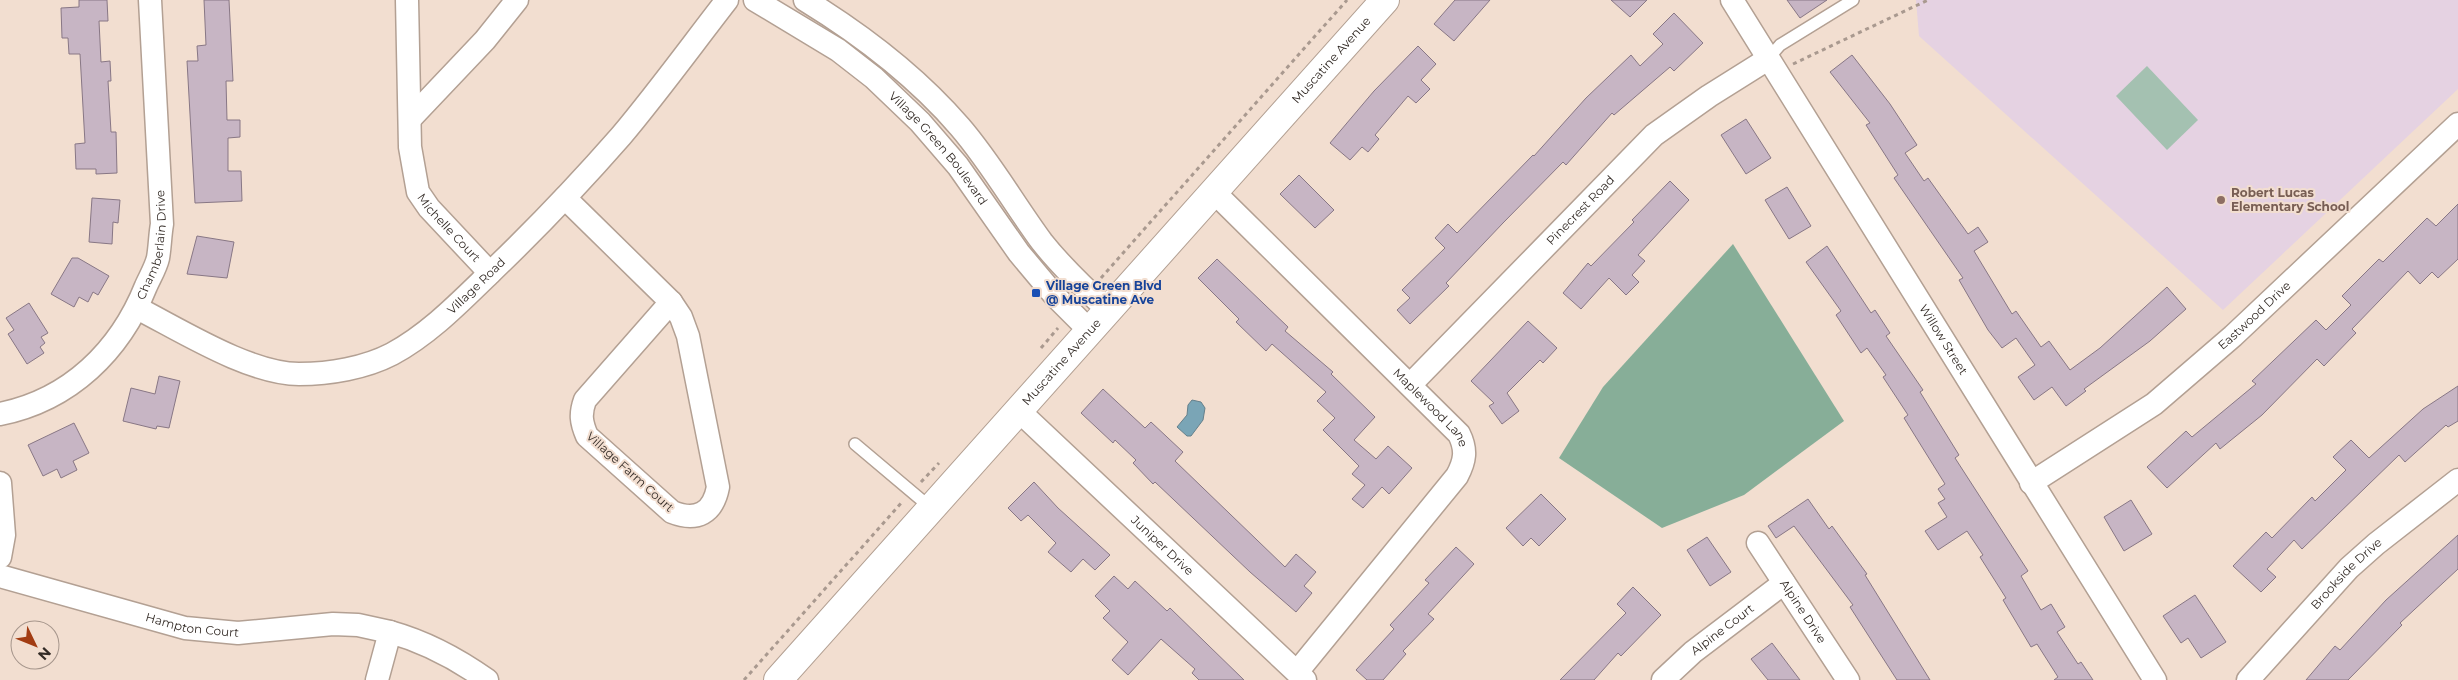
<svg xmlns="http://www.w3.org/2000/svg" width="2458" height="680" viewBox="0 0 2458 680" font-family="Montserrat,sans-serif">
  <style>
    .education { fill: #e5d2e2 }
    .green { fill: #a4c1b1 }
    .forest { fill: #87ae98 }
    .water { fill: #7aa5b6; stroke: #65808b }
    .building { fill: #c7b5c4; stroke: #887785 }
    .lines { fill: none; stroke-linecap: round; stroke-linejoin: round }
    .service-casing { stroke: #b3a093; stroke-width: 14 }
    .minor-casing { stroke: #b3a093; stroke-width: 25 }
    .secondary-casing { stroke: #b3a093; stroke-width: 30 }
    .path { stroke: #a9998f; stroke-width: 3; stroke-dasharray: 4 4; stroke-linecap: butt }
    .service { stroke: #fff; stroke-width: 11 }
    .minor { stroke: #fff; stroke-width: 22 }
    .secondary { stroke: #fff; stroke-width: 28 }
    .education-dot { fill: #8d6e63; stroke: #f2ded0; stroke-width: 2 }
    .transit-dot { fill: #1a4fb4; stroke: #f2ded0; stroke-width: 2 }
    .labels { text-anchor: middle; stroke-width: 4; stroke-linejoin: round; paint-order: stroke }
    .street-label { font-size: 12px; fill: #332b26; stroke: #f2ded0 }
    .education-label { font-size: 12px; font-weight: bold; fill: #785e54; stroke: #f2ded0; text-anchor: start }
    .transit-label { font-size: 12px; font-weight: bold; fill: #164399; stroke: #f2ded0; text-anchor: start }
  </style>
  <rect width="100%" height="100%" fill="#f2ded0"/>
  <!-- education -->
  <path class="education" d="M1916 0H2458V89L2223 310 1919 36Z"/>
  <!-- green -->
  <path class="green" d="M2147 66 2198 120 2167 150 2116 96Z"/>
  <!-- forest -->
  <path class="forest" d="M1733 244 1844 421 1744 495 1662 528 1559 458 1603 387Z"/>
  <!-- water -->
  <path class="water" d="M1192 400 1201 402 1205 408 1203 420 1191 436H1187L1177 427 1187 415 1188 405Z"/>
  <!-- building -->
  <path class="building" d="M79 0H107L108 21H99L101 62 110 61 111 81H108L111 132H116L117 173 96 174V169H76L75 144 85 143 80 54H69L68 38H62L61 8 79 7Z
    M204 0H229L233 81H226L227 120H240V137L228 138V171H241L242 201 195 203 187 61H198L197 46 206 45Z
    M1455 0H1490L1454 41 1434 24Z
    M1611 0H1647L1630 17Z
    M1787 0H1827L1800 18Z
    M1674 13 1703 43 1674 71 1670 67 1614 115 1612 113 1566 165 1563 162 1503 223 1446 283 1449 286 1410 324 1397 310 1410 298 1402 290 1445 248 1435 238 1448 224 1457 233 1533 155 1534 156 1586 98 1631 55 1640 66 1663 44 1653 34Z
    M1418 46 1436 64 1421 80 1430 89 1416 103 1408 96 1375 135 1379 139 1368 152 1362 147 1350 160 1330 143 1374 91Z
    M1852 55 1890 104 1917 145 1905 153 1924 181 1928 178 1968 234 1978 227 1988 242 1974 251 2012 314 2016 311 2041 347 2049 341 2070 370 2100 348 2167 287 2186 309 2150 341 2084 389 2086 391 2066 406 2052 387 2034 400 2018 377 2035 365 2016 338 2002 348 1988 330 1959 280 1963 278 1894 178 1898 175 1866 125 1870 123 1830 72Z
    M1746 119 1771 158 1746 174 1721 135Z
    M1299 175 1334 210 1315 228 1280 194Z
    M1670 181 1689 200 1638 255 1645 261 1632 275 1639 282 1626 295 1609 278 1581 309 1563 293 1588 263 1591 266 1634 222 1632 220Z
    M1787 187 1811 226 1789 239 1765 200Z
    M92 198 120 200 118 223 113 222 112 244 89 242Z
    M2458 204V259L2438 278 2432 272 2420 284 2408 271 2352 329 2356 333 2324 366 2317 359 2262 415 2220 449 2216 443 2167 488 2147 467 2186 431 2192 437 2256 384 2252 381 2316 320 2326 330 2351 305 2342 296 2379 259 2383 262 2427 218 2436 226Z
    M197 236 234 242 227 278 187 274Z
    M1827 246 1871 313 1875 310 1890 333 1886 336 1923 390 1920 392 1959 455 1955 458 2028 571 2021 576 2041 610 2051 604 2065 627 2057 632 2078 664 2081 662 2093 680H2054L2058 677 2037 644 2031 647 2003 600 2006 598 1980 557 1983 555 1967 531 1938 550 1925 531 1947 517 1938 503 1945 499 1938 489 1945 484 1904 418 1908 415 1883 377 1886 375 1867 348 1861 353 1836 315 1841 311 1806 262Z
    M72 258H78L109 276 98 295 93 292 88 302 79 297 74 307 51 294Z
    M1217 259 1288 327 1285 331 1333 372 1331 374 1375 417 1354 440 1376 459 1388 446 1412 468 1389 494 1382 487 1363 508 1352 499 1365 485 1352 474 1359 466 1323 430 1335 418 1317 401 1326 392 1272 344 1266 351 1236 322 1239 319 1198 278Z
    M29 303 48 333 41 337 45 343 40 347 44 353 27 364 8 334 14 330 6 318Z
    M1528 321 1557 348 1543 363 1540 360 1507 393 1519 411 1502 424 1489 406 1494 403 1471 381Z
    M159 376 180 381 169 428 157 426 156 429 123 421 131 388 155 394Z
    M2458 386V421L2448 427 2446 425 2405 462 2399 455 2302 549 2294 540 2267 569 2276 577 2261 592 2233 566 2266 532 2272 538 2312 497 2315 501 2346 470 2333 457 2351 440 2369 458 2423 409Z
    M1103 389 1145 428 1151 422 1183 452 1175 461 1285 567 1296 554 1316 572 1304 586 1312 593 1296 612 1250 572 1155 482 1153 484 1133 463 1136 460 1115 440 1113 443 1081 413Z
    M74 423 89 453 73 461 77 470 61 478 57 469 43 476 28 445Z
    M1034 482 1058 508 1110 555 1095 570 1083 559 1071 572 1048 552 1056 543 1028 515 1021 521 1008 508Z
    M1541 494 1566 519 1539 546 1531 538 1523 546 1506 528Z
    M1808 499 1829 529 1832 526 1867 574 1865 575 1930 680H1897L1850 607 1853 605 1794 526 1776 538 1768 526Z
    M2131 500 2152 534 2124 551 2104 517Z
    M2458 535V569L2400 623 2402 625 2348 680H2306L2335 646 2340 650 2386 600Z
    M1707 537 1731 572 1710 586 1687 550Z
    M1456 547 1474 564 1428 614 1434 619 1403 651 1406 654 1383 680H1367L1356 670 1394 629 1390 625 1429 583 1425 580Z
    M1114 576 1128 589 1135 581 1167 611 1170 608 1244 680H1199L1192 673 1195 669 1161 639 1128 675 1112 660 1128 642 1103 618 1110 611 1095 596Z
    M1633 587 1661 615 1621 656 1618 653 1594 680H1560L1626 613 1617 604Z
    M2195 595 2226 642 2201 658 2188 638 2181 643 2163 616Z
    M1772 643 1800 680H1768L1751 659Z"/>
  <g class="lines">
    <defs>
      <path id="service" d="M1768 59 1780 45 1853 0
        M855 444 931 508"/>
      <g id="minor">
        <path id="s1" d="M407 0 410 147 418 192 429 208 490 273"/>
        <path id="s2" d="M755 0 838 50 874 78 920 122 958 166 1019 253 1055 296 1090 331"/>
        <path d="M805 0C862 35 916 76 960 127 991 163 1014 204 1042 242 1061 266 1085 289 1108 310"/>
        <path id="s3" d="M1732 0 2155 680"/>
        <path d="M411 118 485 40 517 0"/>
        <path id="s4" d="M1214 192 1459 434C1467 450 1465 461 1457 476L1297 672"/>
        <path d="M565 198 671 302"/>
        <path d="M671 302 681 317 688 336 718 487C713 513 697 522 672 512L587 436C581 422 580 414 585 400Z"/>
        <path id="s5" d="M137 308C182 331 250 374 299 374 330 374 365 368 392 354 429 334 459 303 489 274 535 230 579 184 621 136 658 92 692 45 727 0"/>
        <path id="s6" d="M1410 385 1654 135 1709 96 1768 59"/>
        <path id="s7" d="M1018 410 1305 680"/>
        <path id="s8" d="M0 414C70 400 120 351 146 286 150 277 156 267 158 258 160 247 160 235 162 224L150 0"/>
        <path d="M0 483 4 535 0 557"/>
        <path id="s9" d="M2031 483 2154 404 2233 336 2458 124"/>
        <path id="s10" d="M1758 543 1848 680"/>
        <path id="s11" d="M0 576 185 628 238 633 333 624 358 625 390 632"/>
        <path d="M377 680 390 632C426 642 456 658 487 680"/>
        <path id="s12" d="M1663 680 1693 652 1784 583"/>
        <path id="s13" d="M2248 680 2349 568 2376 544 2458 480"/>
      </g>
      <g id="secondary">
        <path id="s14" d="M778 680 1385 0"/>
      </g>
    </defs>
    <!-- service casing -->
    <use href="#service" class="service-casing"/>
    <!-- minor casing -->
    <use href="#minor" class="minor-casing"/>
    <!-- secondary casing -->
    <use href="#secondary" class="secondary-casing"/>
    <!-- path -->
    <path class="path" d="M1793 64 1928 0
      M1101 278 1347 0
      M1041 348 1058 328
      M921 482 939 463
      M744 680 903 501"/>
    <!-- service -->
    <use href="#service" class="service"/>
    <!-- minor -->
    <use href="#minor" class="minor"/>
    <!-- secondary -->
    <use href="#secondary" class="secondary"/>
  </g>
  <!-- markers -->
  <circle class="education-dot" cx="2221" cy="200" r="5"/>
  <rect class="transit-dot" x="1031" y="288" width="10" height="10" rx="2.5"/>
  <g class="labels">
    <!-- street labels -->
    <g class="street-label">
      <text dy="4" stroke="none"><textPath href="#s14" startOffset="831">Muscatine Avenue</textPath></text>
      <text dy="4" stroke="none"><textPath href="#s2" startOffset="238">Village Green Boulevard</textPath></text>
      <text dy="4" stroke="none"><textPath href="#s6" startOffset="244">Pinecrest Road</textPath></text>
      <text dy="4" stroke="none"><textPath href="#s1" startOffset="240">Michelle Court</textPath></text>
      <text dy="4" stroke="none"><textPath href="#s8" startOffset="245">Chamberlain Drive</textPath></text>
      <text dy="4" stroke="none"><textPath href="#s5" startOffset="381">Village Road</textPath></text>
      <text dy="4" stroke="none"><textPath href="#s9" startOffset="280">Eastwood Drive</textPath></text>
      <text dy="4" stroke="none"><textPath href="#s3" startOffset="400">Willow Street</textPath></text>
      <text dy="4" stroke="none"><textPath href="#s14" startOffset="426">Muscatine Avenue</textPath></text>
      <text dy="4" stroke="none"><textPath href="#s4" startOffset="306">Maplewood Lane</textPath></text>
      <text transform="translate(630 472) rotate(42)" y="4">Village Farm Court</text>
      <text dy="4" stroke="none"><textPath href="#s7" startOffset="198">Juniper Drive</textPath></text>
      <text dy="4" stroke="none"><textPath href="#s13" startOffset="145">Brookside Drive</textPath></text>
      <text dy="4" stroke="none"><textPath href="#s10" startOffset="82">Alpine Drive</textPath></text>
      <text dy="4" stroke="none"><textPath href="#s11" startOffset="199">Hampton Court</textPath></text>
      <text dy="4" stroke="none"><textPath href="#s12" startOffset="78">Alpine Court</textPath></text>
    </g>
    <!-- education labels -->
    <g class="education-label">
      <text x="2231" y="197">Robert Lucas<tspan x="2231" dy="14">Elementary School</tspan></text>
    </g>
    <!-- transit labels -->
    <g class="transit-label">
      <text x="1046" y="290">Village Green Blvd<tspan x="1046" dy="14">@ Muscatine Ave</tspan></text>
    </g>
  </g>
  <!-- north arrow -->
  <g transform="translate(35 645) rotate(133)"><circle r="24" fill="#f2ded0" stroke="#a6968c"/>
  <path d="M0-4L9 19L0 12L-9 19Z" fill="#a23c12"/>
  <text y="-8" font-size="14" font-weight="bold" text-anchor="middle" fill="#332b26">N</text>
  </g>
</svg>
